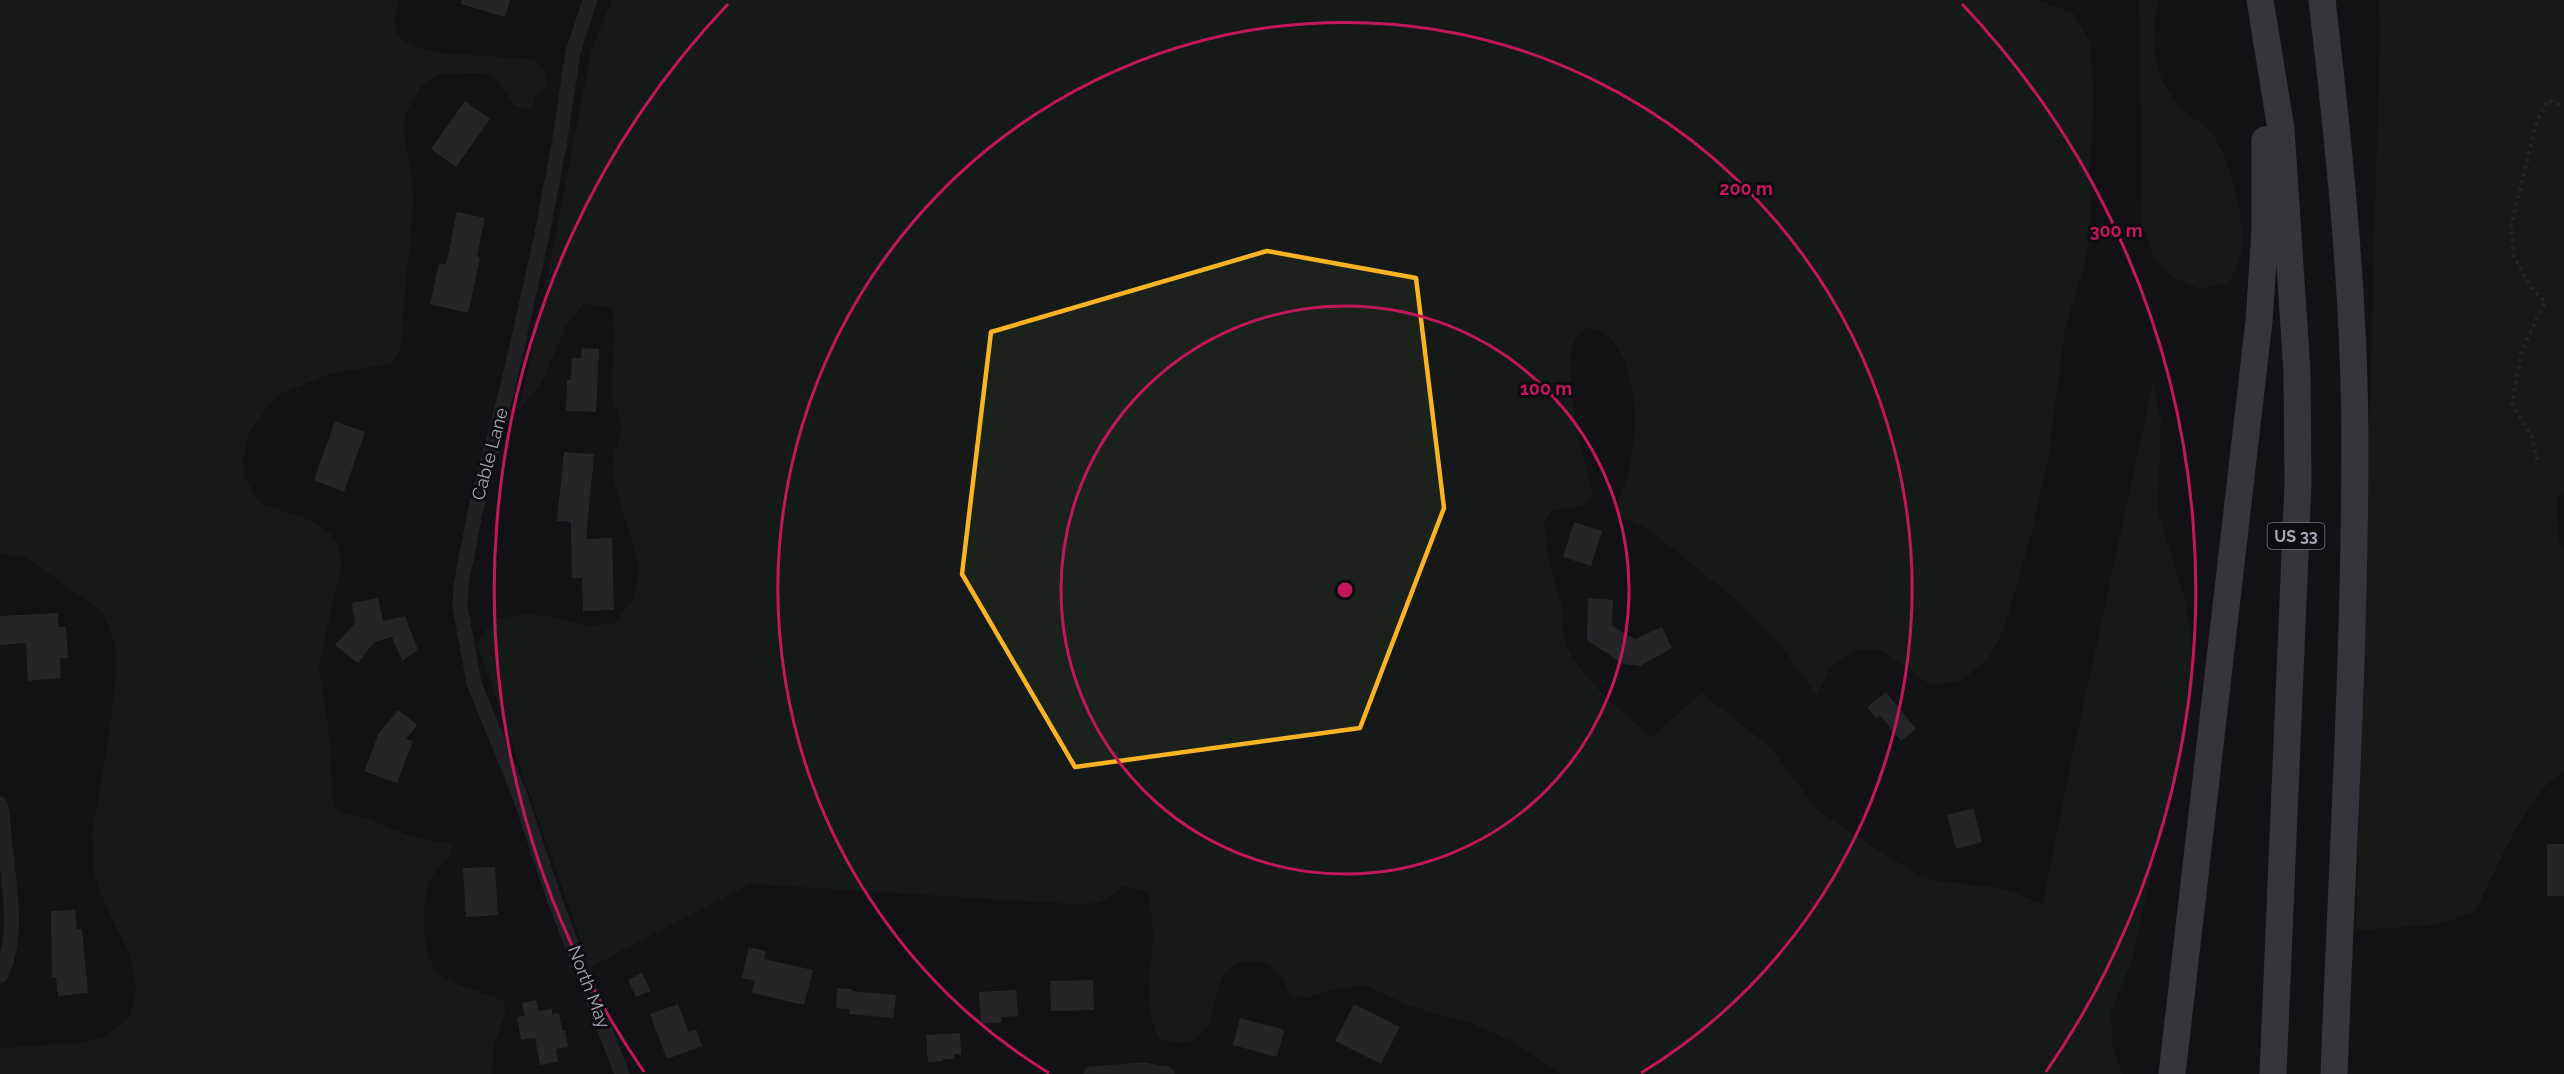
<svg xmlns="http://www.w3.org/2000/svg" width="2564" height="1074" viewBox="0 0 2564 1074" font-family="Raleway,sans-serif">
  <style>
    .green { fill: #1a221b }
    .building { fill: #3c3d41 }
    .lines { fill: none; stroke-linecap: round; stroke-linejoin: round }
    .path { stroke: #393b40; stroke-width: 4; stroke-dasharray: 3 4.5; stroke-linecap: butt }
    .minor { stroke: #333439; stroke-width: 15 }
    .motorway { stroke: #5f626b; stroke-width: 27 }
    .marked { fill: none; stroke: #fab324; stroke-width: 4.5; stroke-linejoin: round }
    .ring { fill: none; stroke: #c2185b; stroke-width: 3 }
    .labels { text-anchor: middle; stroke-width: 6; stroke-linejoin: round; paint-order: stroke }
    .shield { fill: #0d0d0f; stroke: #767a83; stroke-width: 1.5 }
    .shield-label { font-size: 16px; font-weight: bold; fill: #a3a9b5 }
    .street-label { font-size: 18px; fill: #a3a9b5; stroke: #0d0d0f }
    .centre { fill: #c2185b; stroke: #0d0d0f; stroke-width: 3 }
    .ring-label { font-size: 18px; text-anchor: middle; font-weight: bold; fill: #c2185b; stroke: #0d0d0f; stroke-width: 6; stroke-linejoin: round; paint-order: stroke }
  </style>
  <rect width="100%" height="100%" fill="#121214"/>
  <!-- green -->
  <path class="green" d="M0 0H400C379 46 423 51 455 54 482 56 508 57 535 60L544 71 547 85 536 95 530 109 515 106 498 80 483 73H468L437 75 423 84 407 111 403 126 414 196 400 350 392 364 332 373 282 393 270 404 249 432 243 461 244 475 259 503C279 511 325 521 335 540 340 548 341 558 341 567L319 666 328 724 333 800 338 813C348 815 361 816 371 820 399 831 423 844 453 842 449 864 439 863 430 881 420 903 420 963 443 977 461 988 485 992 504 1001L505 1015 494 1044 492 1074H0V1048L78 1043 106 1036 129 1017 137 990 131 957 105 904 94 875 92 834 109 737 116 673 115 643 102 611 25 557 0 554Z
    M612 0H2038L2073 13 2090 41 2094 103 2090 169 2091 231 2085 263 2065 329 2049 454 2033 527 2004 629 1989 657 1962 681 1931 685 1882 651 1854 649 1830 668 1817 696 1783 648 1742 605 1665 542 1640 525 1617 516C1617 495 1622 494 1627 477 1638 440 1640 368 1611 339 1604 332 1597 330 1587 327 1584 330 1579 333 1577 337 1557 366 1585 461 1593 495L1583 506 1553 510 1544 522C1546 548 1551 570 1559 595 1564 609 1560 626 1565 641 1575 676 1625 713 1651 737L1702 693 1770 747 1818 811 1924 879 2005 889 2043 904 2067 781 2153 383 2161 419 2158 512 2185 600 2191 632 2193 689 2183 752 2157 841 2133 957 2111 1012 2112 1043 2122 1074H1561L1516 1043 1471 1023 1412 1007 1365 985 1335 989 1306 998 1290 995C1283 979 1277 964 1257 962 1204 956 1226 1016 1198 1037 1187 1046 1172 1043 1159 1039 1143 1010 1152 970 1153 938 1153 923 1150 906 1148 891L1124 886 1099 903 1072 904 750 884 590 967 477 643 494 619 524 614 555 617 587 626 615 623 633 600 640 568 615 485 613 456 623 428 611 394 615 335 612 308 584 304 566 326 542 381 519 410 545 290 591 51Z
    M2139 0H2159C2149 43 2152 76 2183 110 2191 118 2202 122 2209 130 2230 153 2244 216 2242 247 2241 259 2234 271 2230 282L2201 289 2173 277 2153 256 2142 225Z
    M2378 0H2564V492L2557 499 2559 541 2564 551V772C2527 789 2494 875 2475 912L2437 925 2356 930 2380 24Z"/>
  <!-- building -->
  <path class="building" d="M462 0H510L505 17 461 4Z
    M465 101 490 119 456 167 431 149Z
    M457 212 485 218 477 256 480 258 468 313 430 304 439 263 446 265Z
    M582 348 599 349 596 412 566 411 567 380H571L572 358H581Z
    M335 421 365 432 344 492 314 480Z
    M564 452 594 454 586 539 612 538 614 610 583 611 582 578H572L571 522 557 521Z
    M1574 522 1602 531 1591 566 1563 557Z
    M378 598 383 621 405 616 418 650 402 661 392 637 374 642 358 663 335 645 355 623 352 603Z
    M1588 598 1613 600 1612 626 1635 639 1662 627 1672 648 1640 666 1623 664 1587 640Z
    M58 613V627H66L68 658H60L61 678 28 681 26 643 0 645V616Z
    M1886 692 1916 729 1901 741 1880 715 1876 718 1867 707Z
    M398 710 417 725 406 739 413 741 397 783 364 771 379 733Z
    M1973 808 1982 842 1956 849 1947 815Z
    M2547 844H2564V896H2547Z
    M495 867 498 915 466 917 463 868Z
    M75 910 77 929H82L88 993 58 996 56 977 52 978 51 911Z
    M749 947 766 951 764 959 813 970 804 1005 752 993 755 981 742 978Z
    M642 973 651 991 636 997 628 980Z
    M1093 980 1094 1010 1051 1011 1050 981Z
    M837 988 852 989V991L896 995 893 1018 849 1014 850 1009 836 1008Z
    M1016 990 1018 1016 1001 1017 1002 1022 981 1024 979 992Z
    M536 1000 538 1011 552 1009V1014L559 1013 562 1030H565L568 1047 556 1049 558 1062 540 1065 535 1038 521 1040 517 1017 525 1016 522 1003Z
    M678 1004 689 1032 696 1029 702 1046 667 1059 650 1014Z
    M1354 1004 1400 1027 1381 1064 1335 1041Z
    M1240 1018 1282 1029 1284 1031 1277 1057 1233 1045Z
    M960 1033 961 1054H954V1059H943V1061L928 1062 926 1035Z"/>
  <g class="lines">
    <!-- path -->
    <path class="path" d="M2537 460 2532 437 2512 403 2522 350 2545 302 2530 286 2514 256 2511 226 2537 121 2548 100 2564 107"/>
    <!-- minor -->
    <path class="minor" d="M590 0 573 52 559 145 541 239 508 386 476 508 461 585 460 607 474 683 520 796 555 901 622 1074
      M0 804C4 817 3 833 5 846 9 887 20 938 0 976
      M1091 1074 1142 1070 1167 1074"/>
    <!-- motorway -->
    <path class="motorway" d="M2260 0 2281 129 2297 372 2298 483 2273 1074
      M2322 0C2339 145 2354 290 2355 436 2355 649 2342 862 2334 1074
      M2172 1074 2259 321 2265 231V140"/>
  </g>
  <!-- marked area -->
  <path d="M0 0H2564V1074H0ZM1267 251 1416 278 1444 508 1360 728 1075 767 962 574 991 332Z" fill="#121214" fill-opacity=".55" fill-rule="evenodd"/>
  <path class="marked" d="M1267 251 1416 278 1444 508 1360 728 1075 767 962 574 991 332Z"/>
  <!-- distance rings -->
  <g class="ring">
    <circle cx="1345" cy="590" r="284"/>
    <path d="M1049 1073A567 567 0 1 1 1641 1073"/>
    <path d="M644 1072A851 851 0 0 1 728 4M1962 4A851 851 0 0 1 2046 1072"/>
  </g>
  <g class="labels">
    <!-- shield labels -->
    <rect class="shield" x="2267.5" y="523" width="57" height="26" rx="4.5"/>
    <g class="shield-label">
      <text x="2296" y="542">US 33</text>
    </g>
    <!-- street labels -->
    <g class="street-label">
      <text transform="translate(490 454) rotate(-75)" y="6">Cable Lane</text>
      <text transform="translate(589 987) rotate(69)" y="6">North May</text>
    </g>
  </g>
  <circle cx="1345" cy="590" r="9" class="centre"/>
  <g class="ring-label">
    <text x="1746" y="195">200 m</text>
    <text x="2116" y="237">300 m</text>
    <text x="1546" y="395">100 m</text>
  </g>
</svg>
